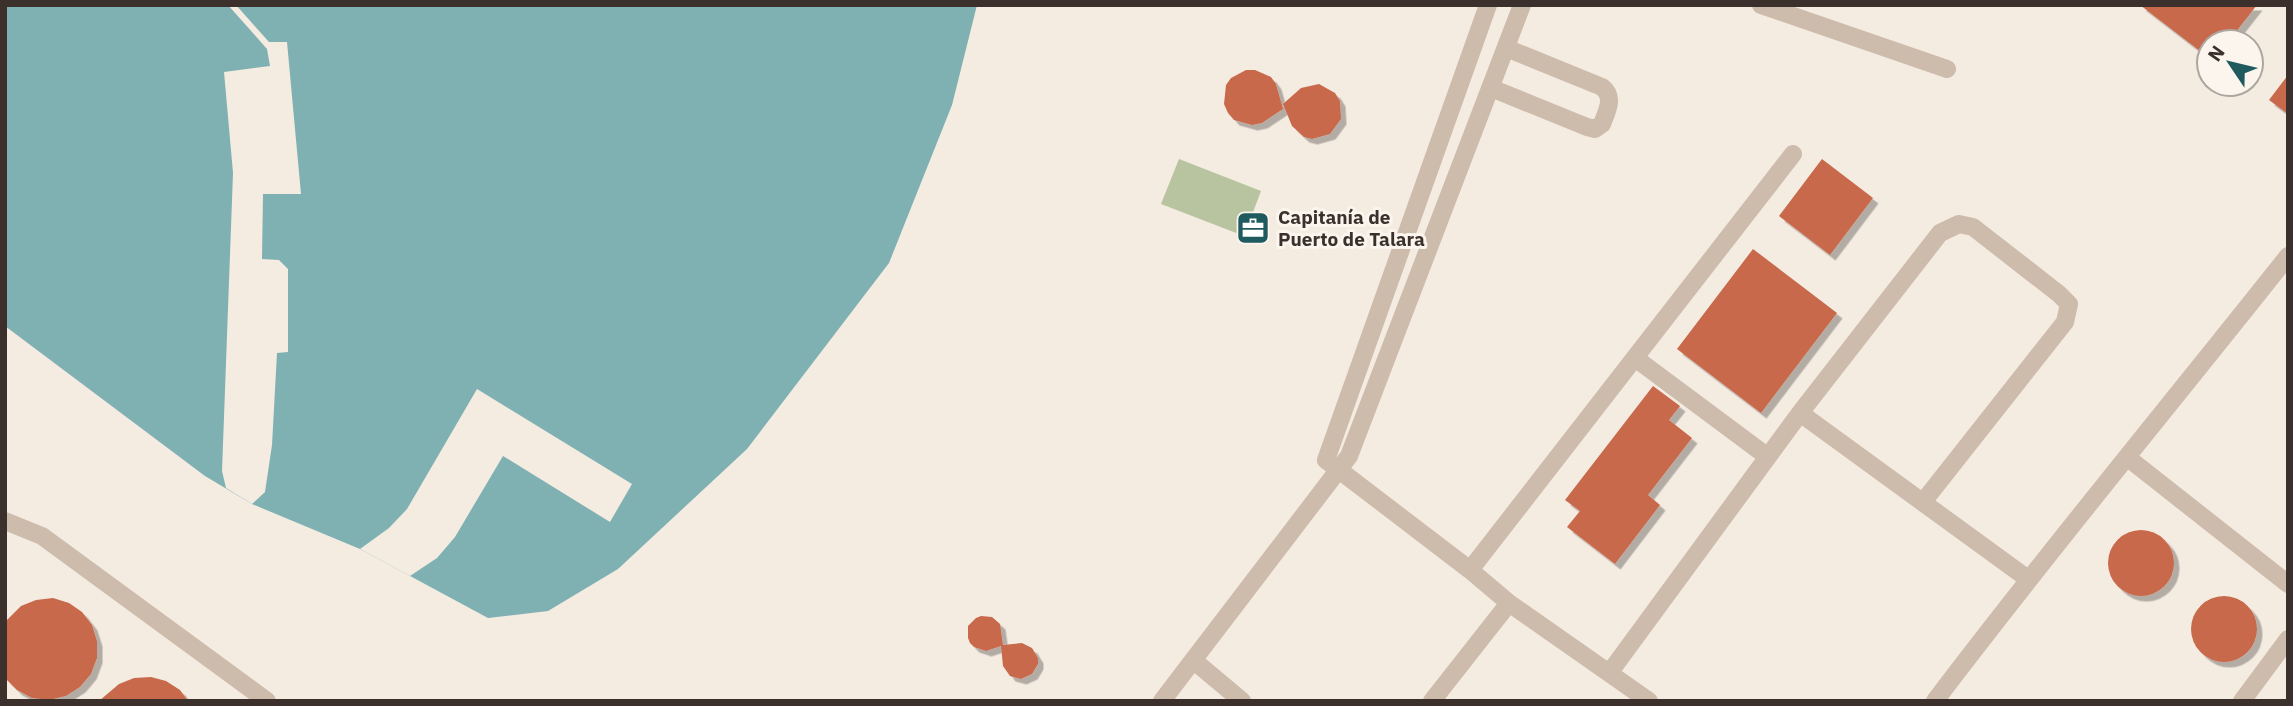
<svg xmlns="http://www.w3.org/2000/svg" width="2293" height="706" viewBox="0 0 2293 706" font-family="'IBM Plex Sans',sans-serif">
  <style>
    .green { fill: #b8c4a0 }
    .water { fill: #7fb0b2 }
    .pier { fill: #f4ebe1 }
    .building { fill: #c8694b; filter: url(#shadow) }
    .lines { fill: none; stroke-linecap: round; stroke-linejoin: round }
    .minor { stroke: #cdbbac; stroke-width: 18 }
    .labels { text-anchor: middle; stroke-width: 6; stroke-linejoin: round; paint-order: stroke }
    .poi-label { font-size: 19px; font-weight: bold; fill: #3b302b; stroke: #fbf5ee; text-anchor: start }
  </style>
  <defs>
    <filter id="shadow"><feDropShadow dx="5.5" dy="5.5" stdDeviation="0" flood-color="#0004"/></filter>
  </defs>
  <rect width="100%" height="100%" fill="#f4ebe1"/>
  <!-- green -->
  <path class="green" d="M1179 159 1261 191 1244 236 1161 204Z"/>
  <!-- water -->
  <path class="water" d="M5 5H977L952 105 889 263 747 449 618 569 548 611 488 618 360 549 252 504 205 476 5 326Z"/>
  <!-- pier -->
  <path class="pier" d="M228 5H236L269 42H287L301 194H263L262 259 279 260 288 269V352L277 353 272 445 265 492 252 504 226 488 222 471 233 173 224 72 270 66 267 49Z
    M477 389 632 484 610 522 503 456 455 537 437 558 410 576 360 549 389 528 407 509Z"/>
  <!-- building -->
  <path class="building" d="M2140 5H2257L2228 42H2209V58Z
    M1246 70H1255L1271 77 1276 84 1283 109 1262 123 1252 125 1234 120 1228 113 1224 104 1226 85 1231 78Z
    M2288 75V114L2269 100Z
    M1319 84 1335 93 1340 101 1341 119 1330 134 1312 139 1304 137 1292 126 1283 104 1301 88Z
    M1822 159 1873 198 1830 255 1779 216Z
    M1753 249 1837 313 1761 413 1677 349Z
    M1653 386 1680 406 1669 420 1692 438 1648 495 1660 505 1615 564 1567 527 1580 511 1565 500Z
    M2108 563a33 33 0 1 1 66 0a33 33 0 1 1-66 0Z
    M2191 629a33 33 0 1 1 66 0a33 33 0 1 1-66 0Z
    M53 598 69 603 82 612 92 625 97 641V658L91 674 80 687 66 696 49 700 32 698 17 690 5 678V622L21 606 36 600Z
    M981 616 992 617 1000 624 1003 645 1022 643 1032 648 1038 658V664L1032 674 1021 679 1010 676 1003 666 1001 646 986 651 974 647 970 643 968 638V626L976 618Z
    M151 677 166 681 180 690 188 701H99L119 684 134 678Z"/>
  <g class="lines">
    <!-- minor -->
    <path class="minor" d="M1488 5 1326 460 1470 570 1509 603 1649 701
      M1761 5 1947 69
      M1491 88 1587 127 1595 129 1602 124C1607 111 1615 97 1602 87L1506 48
      M1635 358 1768 457
      M1800 413 2028 579
      M2128 458 2288 584
      M5 521 42 536 267 701
      M1470 570 1793 154
      M1193 660 1242 701
      M1610 672 1800 413 1940 233 1959 224 1973 227 2059 294 2069 304 2065 322 1923 502
      M1162 701 1349 456 1522 5
      M1432 701 1509 603
      M1935 701C2049 550 2170 405 2288 256
      M2242 701 2288 639"/>
  </g>
  <!-- icons -->
  <defs>
    <symbol id="office-square" viewBox="-11 -11 22 22"><rect x="-9" y="-9" width="18" height="18" rx="4" fill="#1f5a5e" stroke="#fbf5ee"/><path d="M-6-3h4V-5.5h4V-3h4V5H-6ZM-1-4.5V-3h2v-1.5ZM-6 0V1H6V0Z" fill="#fff"/></symbol>
  </defs>
  <g fill-rule="evenodd">
    <use href="#office-square" x="1234" y="209" width="38" height="38"/>
  </g>
  <g class="labels">
    <!-- poi labels -->
    <g class="poi-label">
      <text x="1278" y="224">Capitanía de<tspan x="1278" dy="22">Puerto de Talara</tspan></text>
    </g>
  </g>
  <!-- border -->
  <rect width="2293" height="706" fill="none" stroke="#3b302b" stroke-width="14"/>
  <!-- north arrow -->
  <g transform="translate(2230 63) rotate(305)"><circle r="33" fill="#fbf5ee" stroke="#aea6a0" stroke-width="2"/>
  <path d="M0-5L12 26L0 18L-12 26Z" fill="#1f5a5e"/>
  <text y="-10" font-size="19" font-weight="bold" text-anchor="middle" fill="#3b302b">N</text>
  </g>
</svg>
